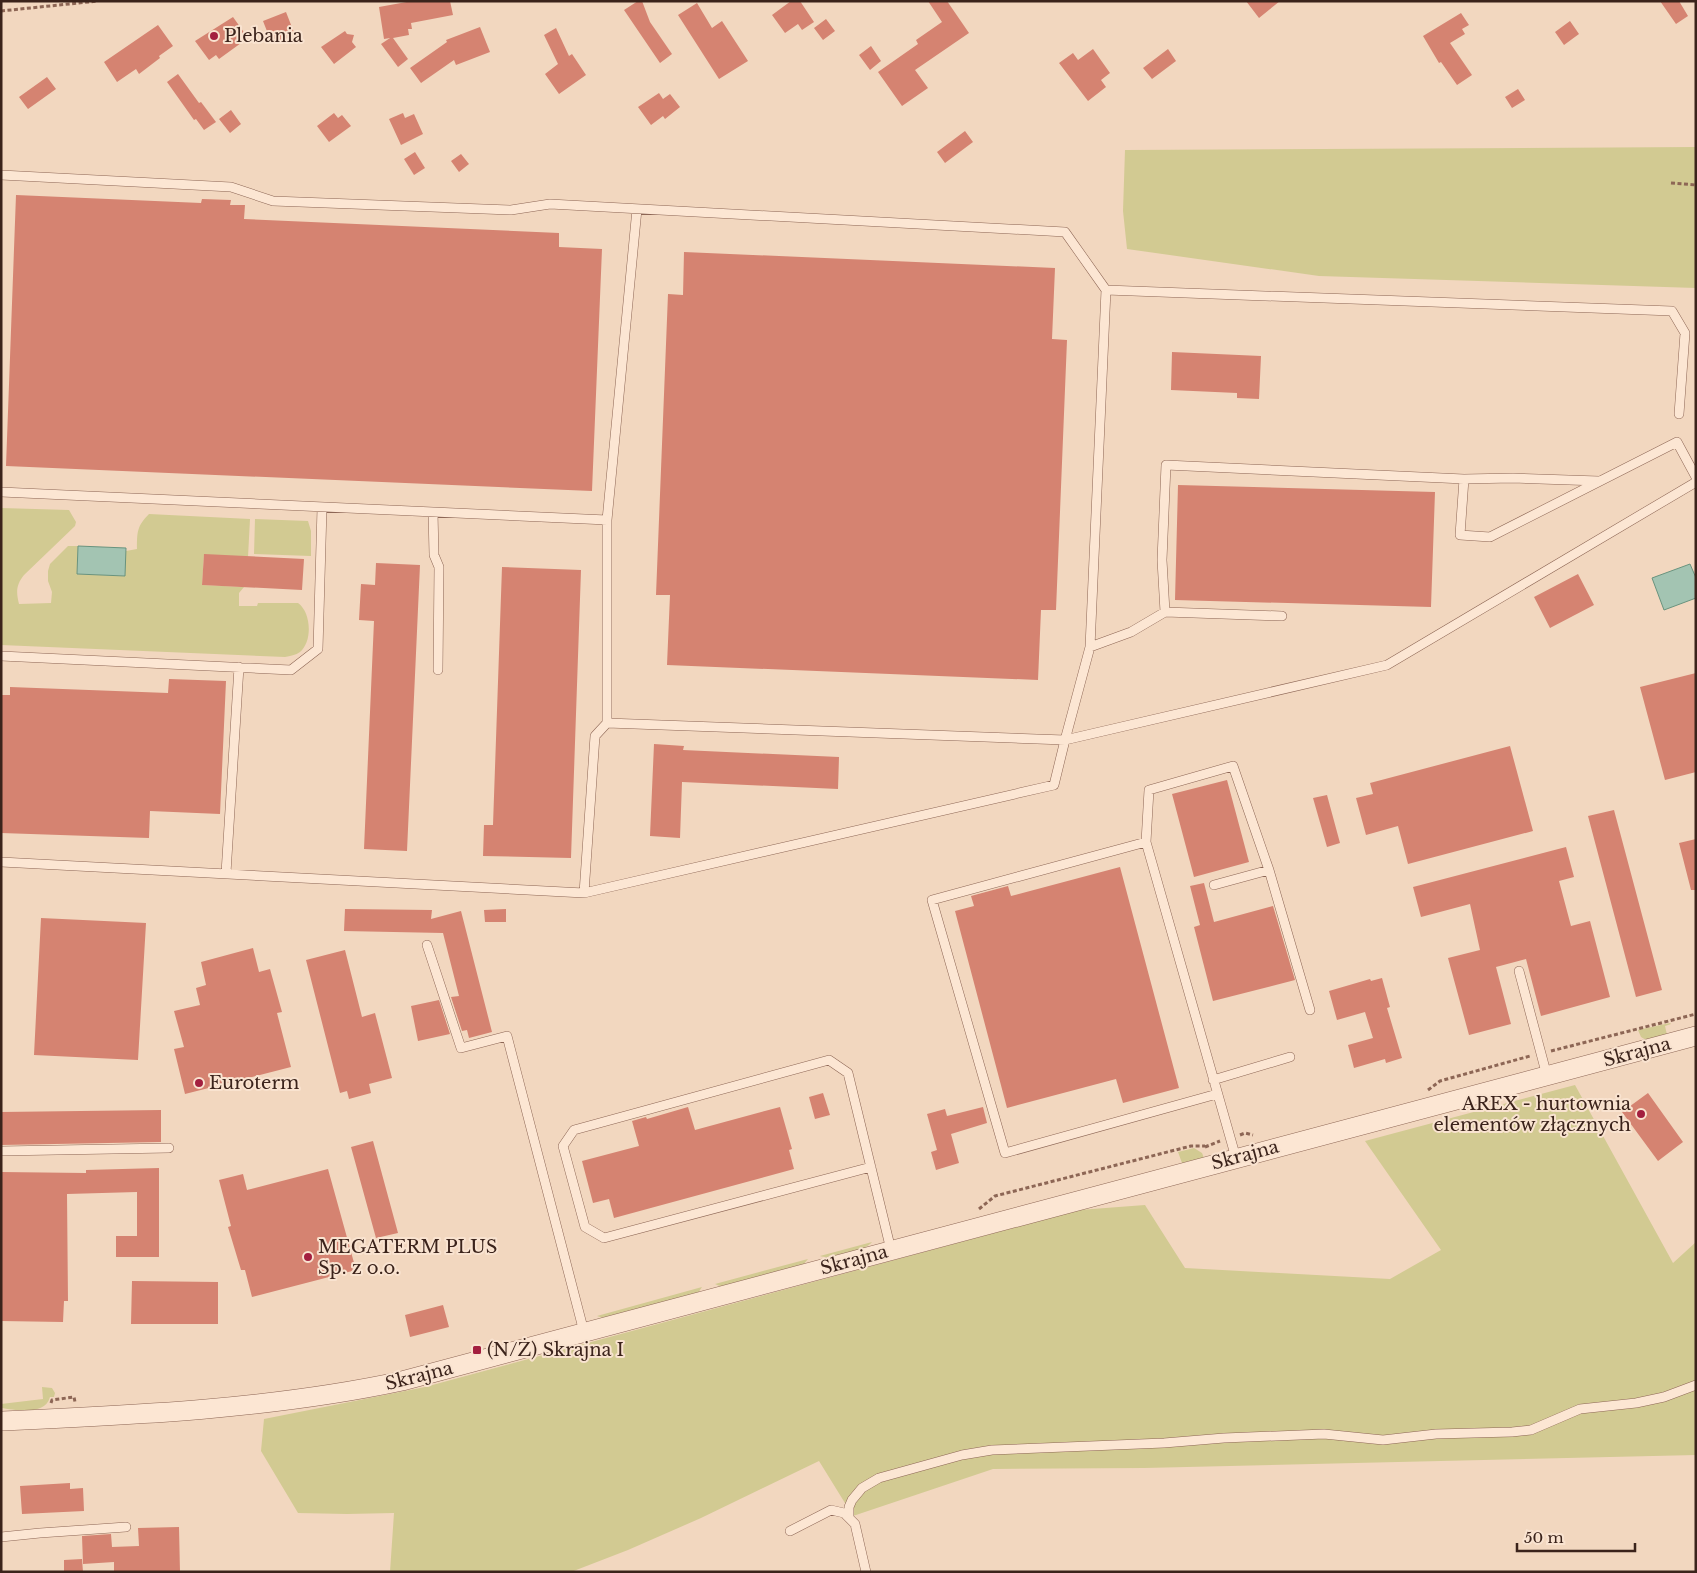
<svg xmlns="http://www.w3.org/2000/svg" width="1697" height="1573" viewBox="0 0 1697 1573" font-family="'Libre Baskerville',serif">
  <style>
    .green { fill: #d2ca92 }
    .water { fill: #a3c4b2; stroke: #69937e }
    .building { fill: #d58371 }
    .lines { fill: none; stroke-linecap: round; stroke-linejoin: round }
    .service-casing { stroke: #8d6655; stroke-width: 10 }
    .minor-casing { stroke: #8d6655; stroke-width: 20 }
    .path { stroke: #8d6655; stroke-width: 3; stroke-dasharray: 4 2.5; stroke-linecap: butt }
    .service { stroke: #fce6d3; stroke-width: 9 }
    .minor { stroke: #fce6d3; stroke-width: 19 }
    .poi-dot { fill: #a31f3f; stroke: #f9e3d0; stroke-width: 2 }
    .labels { text-anchor: middle; stroke-width: 4; stroke-linejoin: round; paint-order: stroke }
    .poi-label { font-size: 18px; fill: #3b231b; stroke: #f9e3d0; text-anchor: start }
    .street-label { font-size: 18px; fill: #3b231b; stroke: #f9e3d0 }
  </style>
  <rect width="100%" height="100%" fill="#f2d7bf"/>
  <!-- green -->
  <path class="green" d="M1696 147V288L1319 276 1127 249 1123 211 1125 150Z
    M1 508 69 510 76 522 75 526 24 575C16 585 16 592 19 604L51 603 52 592 48 581V571L50 564 68 546H78L77 574 124 576 126 551 137 549C137 532 137 526 149 514L250 519 248 557 204 555 202 585 244 587 239 593V606H257L258 603H298C311 612 313 641 300 652 296 655 290 656 285 657L1 645Z
    M255 519 308 521 311 531V556L254 554Z
    M1670 1023 1671 1024 1665 1026 1667 1035 1646 1040 1641 1037 1638 1030Z
    M1575 1085 1673 1263 1696 1242V1455L1144 1468 993 1469 853 1516 819 1461 701 1518 628 1550 571 1572H390L394 1513 347 1514 298 1513 261 1451 264 1419 425 1387 1079 1210 1145 1205 1185 1268 1390 1279 1441 1250 1365 1141Z
    M1194 1148 1202 1153 1204 1158 1184 1163H1182L1178 1152Z
    M872 1242C865 1251 831 1260 820 1256Z
    M808 1259 803 1265 722 1287 715 1284Z
    M702 1287 698 1293 603 1318 597 1316Z
    M42 1387 52 1388 55 1393 54 1397H50C45 1416 16 1410 1 1408V1404L43 1399Z"/>
  <!-- water -->
  <path class="water" d="M78 546 126 548 125 576 77 574Z
    M1690 564 1696 578V598L1664 610 1652 578Z"/>
  <!-- building -->
  <path class="building" d="M412 1H450L453 15 411 23 412 29H408L409 35 393 38 408 59 398 67 381 44 390 38 384 39 379 7Z
    M638 1H642L650 22 672 54 660 63 624 10Z
    M791 1H800L814 22 802 30 798 24 785 33 772 15Z
    M928 1H947L969 33 915 70 928 88 902 106 878 72 918 44 916 40 942 22Z
    M1246 1H1280L1259 18Z
    M1660 1H1679L1688 16 1676 24Z
    M697 3 712 28 722 21 748 61 719 79 678 15Z
    M286 12 295 35 272 44 263 21Z
    M1461 13 1469 25 1462 29 1465 34 1450 43 1472 75 1457 85 1441 62 1439 63 1423 36Z
    M233 17 248 38 219 59 216 55 209 60 195 41Z
    M826 19 835 31 823 40 814 28Z
    M1570 21 1579 34 1564 45 1555 32Z
    M158 25 173 46 159 56 160 58 139 74 136 69 117 82 104 62Z
    M480 27 490 52 456 65 454 60 421 83 410 68 447 42 446 40Z
    M556 28 569 56 572 54 586 75 559 94 545 74 558 64 544 35Z
    M345 31 347 34 354 35 352 42 356 47 334 64 321 47Z
    M871 46 881 61 870 70 859 55Z
    M1093 49 1110 73 1101 80 1106 87 1088 101 1059 63 1073 53 1078 60Z
    M1168 49 1176 61 1152 79 1143 68Z
    M178 74 199 103 201 102 216 122 204 130 196 119 194 120 167 82Z
    M47 77 56 89 28 109 19 97Z
    M1518 89 1525 100 1512 108 1505 97Z
    M659 93 663 99 670 94 680 107 665 119 663 116 651 125 638 107Z
    M231 110 241 124 230 133 219 119Z
    M334 113 338 118 342 115 351 126 329 142 317 126Z
    M403 113 405 118 414 114 423 134 401 145 389 119Z
    M965 131 973 142 945 163 937 152Z
    M415 152 425 168 414 175 404 159Z
    M461 154 469 164 459 172 451 161Z
    M16 195 201 203 202 199 231 200 230 205H245L244 219 559 233V247L602 249 592 491 6 466Z
    M684 252 1055 268 1052 339 1067 340 1056 610H1041L1038 680 667 665 670 595H656L668 294 683 295Z
    M1172 352 1261 356 1259 399 1237 398V393L1171 390Z
    M1178 485 1435 492 1431 607 1175 600Z
    M204 554 304 559 302 590 202 585Z
    M376 563 420 565 407 851 364 849 374 621 359 620 361 584 375 585Z
    M502 567 581 570 571 858 483 856 484 825H493Z
    M1578 574 1594 605 1550 628 1534 597Z
    M1696 673V772L1665 780 1640 687Z
    M169 679 226 681 220 814 150 811 149 838 1 833V695H10V687L168 693Z
    M654 744 684 746 683 750 839 757 838 789 682 782 680 838 650 836Z
    M1510 746 1533 831 1408 864 1398 826 1366 835 1356 798 1373 794 1370 783Z
    M1227 780 1249 862 1194 877 1172 794Z
    M1327 795 1340 843 1327 847 1313 798Z
    M1614 810 1662 990 1636 997 1588 816Z
    M1696 839V890H1691L1679 843Z
    M1566 847 1574 877 1559 881 1571 926 1590 921 1610 997 1541 1016 1526 959 1496 967 1511 1024 1469 1035 1448 958 1480 950 1470 904 1421 917 1413 887Z
    M1120 867 1179 1088 1123 1103 1116 1079 1007 1108 955 911 974 906 971 896 1008 886 1011 896Z
    M1204 883 1214 922 1273 906 1295 980 1213 1001 1194 927 1200 925 1190 886Z
    M345 909 432 910 431 919 461 911 492 1032 469 1038 467 1030 462 1031 451 997 459 996 443 933 344 931Z
    M506 909V922H485L484 910Z
    M41 918 146 923 138 1060 34 1055Z
    M253 948 259 972 270 969 282 1012 277 1013 291 1067 185 1094 174 1049 184 1047 174 1011 200 1005 196 988 206 985 201 962Z
    M345 950 362 1017 375 1013 392 1078 369 1084 371 1093 349 1099 347 1091 340 1093 306 960Z
    M1382 978 1390 1007 1387 1008 1402 1058 1386 1063 1385 1059 1354 1068 1348 1045 1373 1038 1365 1012 1337 1020 1329 991 1370 979 1371 981Z
    M439 1000 450 1034 418 1041 411 1006Z
    M823 1093 830 1115 815 1119 809 1097Z
    M1648 1093 1683 1142 1658 1161 1622 1112Z
    M688 1107 695 1130 780 1107 792 1149 789 1150 794 1169 614 1218 609 1199 593 1203 582 1161 639 1146 632 1121 646 1117 647 1119Z
    M983 1107 987 1123 951 1134 959 1163 936 1170 931 1152 937 1150 927 1114 945 1109 947 1116Z
    M161 1110V1142L1 1145V1112Z
    M373 1141 398 1233 376 1238 351 1147Z
    M159 1168V1257H116V1236H137V1192L67 1194 68 1301H64L63 1322 1 1321V1172L86 1173V1170Z
    M328 1169 356 1270 252 1297 245 1270H241L228 1227 231 1226 219 1180 243 1174 247 1190Z
    M132 1281 218 1282V1324H131Z
    M443 1305 449 1327 410 1337 405 1315Z
    M70 1483V1489L83 1488 84 1511 22 1514 20 1486Z
    M179 1527 180 1572H114V1562L83 1564 82 1536 111 1534 112 1547 139 1546 138 1528Z
    M82 1559 83 1572H64V1560Z"/>
  <g class="lines">
    <defs>
      <path id="service" d="M1 175 231 187 273 201 511 210 550 204 1065 232 1106 290 1090 647 1065 740 607 723V520L1 492
        M1106 290 1672 311 1685 333 1679 414
        M1464 479 1513 478 1599 481
        M433 512 434 555 439 567 438 670
        M607 520 637 209
        M1165 612 1162 560 1166 465 1464 479 1460 535 1490 537 1677 442 1696 477
        M1090 647 1131 632 1165 612 1282 616
        M1 656 291 670 318 649 322 508
        M1146 842 1149 790 1233 766 1269 870 1310 1010
        M1 862 584 893 1054 785 1065 740 1387 665 1696 482
        M226 873 239 667
        M1214 885 1269 870
        M584 893 595 736 607 723
        M427 945 461 1048 507 1036 584 1332
        M1519 971 1547 1076
        M1213 1080 1290 1057
        M1217 1094 1005 1153 932 900 1146 842 1236 1158
        M1 1151 169 1148
        M871 1167 604 1238 585 1227 563 1146 574 1130 829 1060 848 1073 891 1250
        M849 1518V1507L852 1500 862 1488 879 1478 962 1455 992 1450 1164 1443 1224 1438 1324 1434 1383 1440 1436 1434 1512 1432 1531 1430 1580 1409 1636 1403 1664 1397 1696 1385
        M790 1531 831 1510 844 1513 855 1524 866 1572
        M1 1537 40 1533 126 1527"/>
      <path id="minor" d="M1 1421C135 1415 271 1409 402 1381L1696 1036"/>
    </defs>
    <!-- service casing -->
    <use href="#service" class="service-casing"/>
    <!-- minor casing -->
    <use href="#minor" class="minor-casing"/>
    <!-- path -->
    <path class="path" d="M1 11 98 1
      M1671 183 1696 185
      M1551 1051 1696 1014
      M1428 1090 1440 1081 1530 1056
      M1240 1135 1245 1133 1253 1135
      M1205 1147 1220 1141
      M979 1209 995 1196 1191 1146H1205
      M51 1403 52 1400 74 1397 75 1402"/>
    <!-- service -->
    <use href="#service" class="service"/>
    <!-- minor -->
    <use href="#minor" class="minor"/>
  </g>
  <!-- markers -->
  <g class="poi-dot">
    <circle cx="214" cy="36" r="5"/>
    <circle cx="199" cy="1083" r="5"/>
    <circle cx="1641" cy="1114" r="5"/>
    <circle cx="308" cy="1257" r="5"/>
    <rect x="472" y="1345" width="10" height="10" rx="2.5"/>
  </g>
  <g class="labels">
    <!-- poi labels -->
    <g class="poi-label">
      <text x="224" y="42">Plebania</text>
      <text x="209" y="1089">Euroterm</text>
      <text x="1631" y="1110" text-anchor="end">AREX - hurtownia<tspan x="1631" dy="21">elementów złącznych</tspan></text>
      <text x="318" y="1253">MEGATERM PLUS<tspan x="318" dy="21">Sp. z o.o.</tspan></text>
      <text x="487" y="1356">(N/Ż) Skrajna I</text>
    </g>
    <!-- street labels -->
    <g class="street-label">
      <text transform="translate(1637 1052) rotate(-15)" y="6">Skrajna</text>
      <text transform="translate(1245 1155) rotate(-15)" y="6">Skrajna</text>
      <text transform="translate(854 1260) rotate(-15)" y="6">Skrajna</text>
      <text transform="translate(419 1376) rotate(-14)" y="6">Skrajna</text>
    </g>
  </g>
  <!-- border -->
  <rect width="1697" height="1573" fill="none" stroke="#3b231b" stroke-width="5"/>
  <!-- scale -->
  <path d="M1517 1543v8h118v-8" fill="none" stroke="#3b231b" stroke-width="2.5"/>
  <text x="1524" y="1543" font-size="15" fill="#3b231b" stroke="#f9e3d0" stroke-width="4" paint-order="stroke">50 m</text>
</svg>
